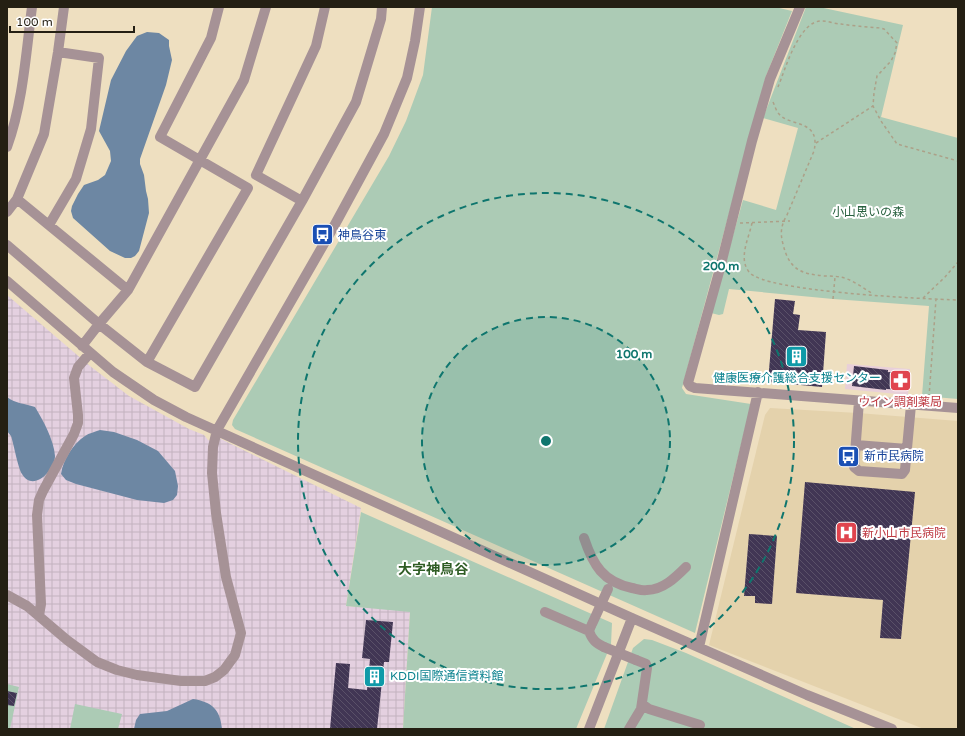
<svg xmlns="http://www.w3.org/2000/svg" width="965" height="736" viewBox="0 0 965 736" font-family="'Varela Round','Noto Sans JP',sans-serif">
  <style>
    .commercial { fill: #e8cfd9 }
    .industrial { fill: url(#industrial-grid) }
    .built { fill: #e4d2ac }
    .green { fill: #accbb5 }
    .water { fill: #6d87a3 }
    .building { fill: url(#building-back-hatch) }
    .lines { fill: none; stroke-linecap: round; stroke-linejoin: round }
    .path { stroke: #aca088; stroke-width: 1.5; stroke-dasharray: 3 3; stroke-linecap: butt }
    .minor { stroke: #a69296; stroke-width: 10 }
    .minor-bridge { stroke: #a69296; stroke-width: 10 }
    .ring { fill: none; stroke: #0f766e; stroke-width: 2; stroke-dasharray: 7 5 }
    .labels { text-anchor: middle; stroke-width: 4; stroke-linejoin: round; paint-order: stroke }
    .park-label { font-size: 12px; fill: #28613f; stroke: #fff }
    .transit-label { font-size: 12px; fill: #164399; stroke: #fff; text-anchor: start }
    .culture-label { font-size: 12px; fill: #0d838f; stroke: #fff }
    .health-label { font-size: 12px; fill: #be3a42; stroke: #fff }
    .quarter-label { font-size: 14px; font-weight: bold; fill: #2f5d25; stroke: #fff }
    .centre { fill: #0f766e; stroke: #fff; stroke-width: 2 }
    .ring-label { font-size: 12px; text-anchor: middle; font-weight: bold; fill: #0f766e; stroke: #fff; stroke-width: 4; stroke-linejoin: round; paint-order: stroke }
  </style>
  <defs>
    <pattern id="industrial-grid" width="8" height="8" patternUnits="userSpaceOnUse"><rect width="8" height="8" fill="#e4d0e0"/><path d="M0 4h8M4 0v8" fill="none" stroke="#c3b2bf"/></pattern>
    <pattern id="building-back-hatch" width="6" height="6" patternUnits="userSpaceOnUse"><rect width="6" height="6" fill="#413654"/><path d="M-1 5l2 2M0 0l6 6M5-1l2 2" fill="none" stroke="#5a5168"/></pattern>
  </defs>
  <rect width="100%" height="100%" fill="#eedfc0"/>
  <!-- commercial -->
  <path class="commercial" d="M847 364 910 369 908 395 845 389Z"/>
  <!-- industrial -->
  <path class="industrial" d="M7 295 90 366 129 396 189 429 204 435 208 440 217 443 219 438 361 508 346 606 410 611 403 729H7Z"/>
  <!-- built -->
  <path class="built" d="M770 408 858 413 958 421V729H924L709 645 765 415Z"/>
  <!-- green -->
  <path class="green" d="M432 7H775L792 11 766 76 682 388 686 394 751 404 695 633 235 429 232 425 233 420 389 156 406 121 423 75Z
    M806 7H819L903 25 881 117 958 138V399L922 396 929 306 833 299 729 289 723 314 719 315 711 313 743 200 776 210 798 128 763 118Z
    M361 512 612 623 611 644 576 729H403L410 612 346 606Z
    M644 639 652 640 686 653 856 729H604L633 648Z
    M7 684 19 687 10 729H7Z
    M75 704 122 714 118 729H70Z"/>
  <!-- water -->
  <path class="water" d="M147 32 159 33 169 40V46L172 60 166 85 140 159V164L144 175 146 191 148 199 149 213 139 251 135 256 131 258H125L110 251 73 218 71 211 72 206 78 194 84 185 98 180 105 175 111 161 110 151 99 131 111 80 126 51 137 36Z
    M7 397C14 403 26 404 35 407 43 420 54 440 55 456 55 470 33 493 22 474 18 468 14 445 11 436L7 431Z
    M100 430 114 432 137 440 158 451 175 471 178 486 177 495 173 500 164 503 137 500 76 484 66 480 61 474C63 460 73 444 85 436 89 433 95 432 100 430Z
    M193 699C212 702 220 709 222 729H134L136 720 140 714 167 711Z"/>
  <!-- building -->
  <path class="building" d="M775 299 795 301 793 314 800 315 798 330 826 332 822 387 768 382Z
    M854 366 888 370V372L907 373 906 390 886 389V390L852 386Z
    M805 482 915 492 901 639 880 638 883 600 796 593Z
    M749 534 777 536 772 604 755 603V596H744Z
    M366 620 393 622 389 662H384L377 729H330L336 663 350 664 348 688 367 690 370 659 362 658Z
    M7 691 17 693 14 706 7 705Z"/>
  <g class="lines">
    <!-- path -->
    <path class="path" d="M778 87C785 70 799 20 822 21 828 21 835 24 841 24 854 26 868 27 881 28L884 29 897 43 895 53 891 61 877 76 874 93 873 106 881 121 897 144 958 161
      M773 102C775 106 776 111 779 114 790 127 821 119 814 151L787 215C781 225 780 233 783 244 789 269 800 274 825 276 830 276 835 276 840 277 852 279 863 288 873 294
      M816 143 873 106
      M740 223 790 221
      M752 223C749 238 738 258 749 272 764 292 927 299 958 300
      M923 298 945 277 958 262
      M833 299 835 277
      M929 397 936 299"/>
    <!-- minor -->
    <path class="minor" d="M800 7 770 79 752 141 719 272 688 383 690 386 695 388 958 408
      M7 147C23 103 26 53 32 7
      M17 199 128 290
      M302 201 256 175 316 46 325 7
      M7 212 17 199 44 134 58 52 64 7
      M49 225 76 179 91 129 99 58 58 52
      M7 245 99 324 147 362 195 387 302 201 356 102 381 19 382 7
      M7 281 113 372 154 400 186 417 632 618 807 695 892 729
      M82 346 99 324 128 290 244 80 266 7
      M147 362 248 188 160 137 211 38 219 7
      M859 401 854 467 859 471 902 474 905 470 911 405
      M856 445 907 449
      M584 538C593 565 603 582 632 588 637 589 643 591 647 590 663 590 676 577 686 567
      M7 595 27 606 67 640 97 662 117 670 137 675 181 681H205L215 677 224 670 235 655 241 633 226 577 216 513 212 473 213 447 217 430 333 228 384 134 407 78 415 41 420 7
      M545 612 589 631
      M39 615 41 604 37 515 39 500 43 491 74 434 78 423V415L74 378 78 367 90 353
      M591 626 589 631C592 640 596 643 604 647
      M699 647 758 392
      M642 704 649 709 700 725
      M589 729 632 618
      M629 729 641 709 647 668 646 664 636 660"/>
    <!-- minor-bridge -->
    <path class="minor-bridge" d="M592 624 608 589
      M604 647 636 660"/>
  </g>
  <!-- distance rings -->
  <circle cx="546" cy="441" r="124" fill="#0f766e" fill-opacity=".12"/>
  <g class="ring">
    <circle cx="546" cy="441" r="124"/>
    <circle cx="546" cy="441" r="248"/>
  </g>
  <!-- icons -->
  <defs>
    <symbol id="bus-square" viewBox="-11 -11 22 22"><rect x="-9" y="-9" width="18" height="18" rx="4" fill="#1a4fb4" stroke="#fff"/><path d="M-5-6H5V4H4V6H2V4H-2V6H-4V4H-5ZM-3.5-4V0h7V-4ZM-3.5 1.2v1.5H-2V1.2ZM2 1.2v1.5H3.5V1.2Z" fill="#fff"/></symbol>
    <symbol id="building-square" viewBox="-11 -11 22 22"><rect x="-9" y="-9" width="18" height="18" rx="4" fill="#0f9aa8" stroke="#fff"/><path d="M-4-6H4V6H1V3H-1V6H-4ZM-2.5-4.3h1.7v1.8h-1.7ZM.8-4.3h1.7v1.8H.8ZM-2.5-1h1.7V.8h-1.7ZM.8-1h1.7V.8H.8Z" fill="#fff"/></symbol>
    <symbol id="pharmacy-square" viewBox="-11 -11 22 22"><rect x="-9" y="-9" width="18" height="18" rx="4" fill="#e0444e" stroke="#fff"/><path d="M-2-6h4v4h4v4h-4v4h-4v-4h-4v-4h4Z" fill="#fff"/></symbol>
    <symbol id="hospital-square" viewBox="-11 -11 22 22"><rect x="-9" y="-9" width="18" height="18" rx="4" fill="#e0444e" stroke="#fff"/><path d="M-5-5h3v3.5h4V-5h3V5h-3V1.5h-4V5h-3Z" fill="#fff"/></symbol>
  </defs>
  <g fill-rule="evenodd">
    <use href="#bus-square" x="310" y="222" width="25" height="25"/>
    <use href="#building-square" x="784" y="344" width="25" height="25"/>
    <use href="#pharmacy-square" x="888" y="368" width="25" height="25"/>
    <use href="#bus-square" x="836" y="444" width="25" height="25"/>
    <use href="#hospital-square" x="834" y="520" width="25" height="25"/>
    <use href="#building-square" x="362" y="664" width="25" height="25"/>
  </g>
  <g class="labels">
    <!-- park labels -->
    <g class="park-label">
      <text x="868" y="216">小山思いの森</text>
    </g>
    <!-- transit labels -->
    <g class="transit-label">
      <text x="338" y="239">神鳥谷東</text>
      <text x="864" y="460">新市民病院</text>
    </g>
    <!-- culture labels -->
    <g class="culture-label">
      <text x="797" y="382">健康医療介護総合支援センター</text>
      <text x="390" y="680" text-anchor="start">KDDI国際通信資料館</text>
    </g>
    <!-- health labels -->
    <g class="health-label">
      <text x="900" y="406">ウイン調剤薬局</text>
      <text x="862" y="537" text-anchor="start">新小山市民病院</text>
    </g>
    <!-- quarter labels -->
    <g class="quarter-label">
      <text x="433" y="574">大字神鳥谷</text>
    </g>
  </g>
  <circle cx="546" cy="441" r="6" class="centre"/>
  <g class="ring-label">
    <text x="721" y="270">200 m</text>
    <text x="634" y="358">100 m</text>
  </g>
  <!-- border -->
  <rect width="965" height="736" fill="none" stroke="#241f13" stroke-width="16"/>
  <!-- scale -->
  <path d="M10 26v6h124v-6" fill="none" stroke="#241f13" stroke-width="2"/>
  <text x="16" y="26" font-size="12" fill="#241f13" stroke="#ffffff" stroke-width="3" paint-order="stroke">100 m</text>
</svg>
